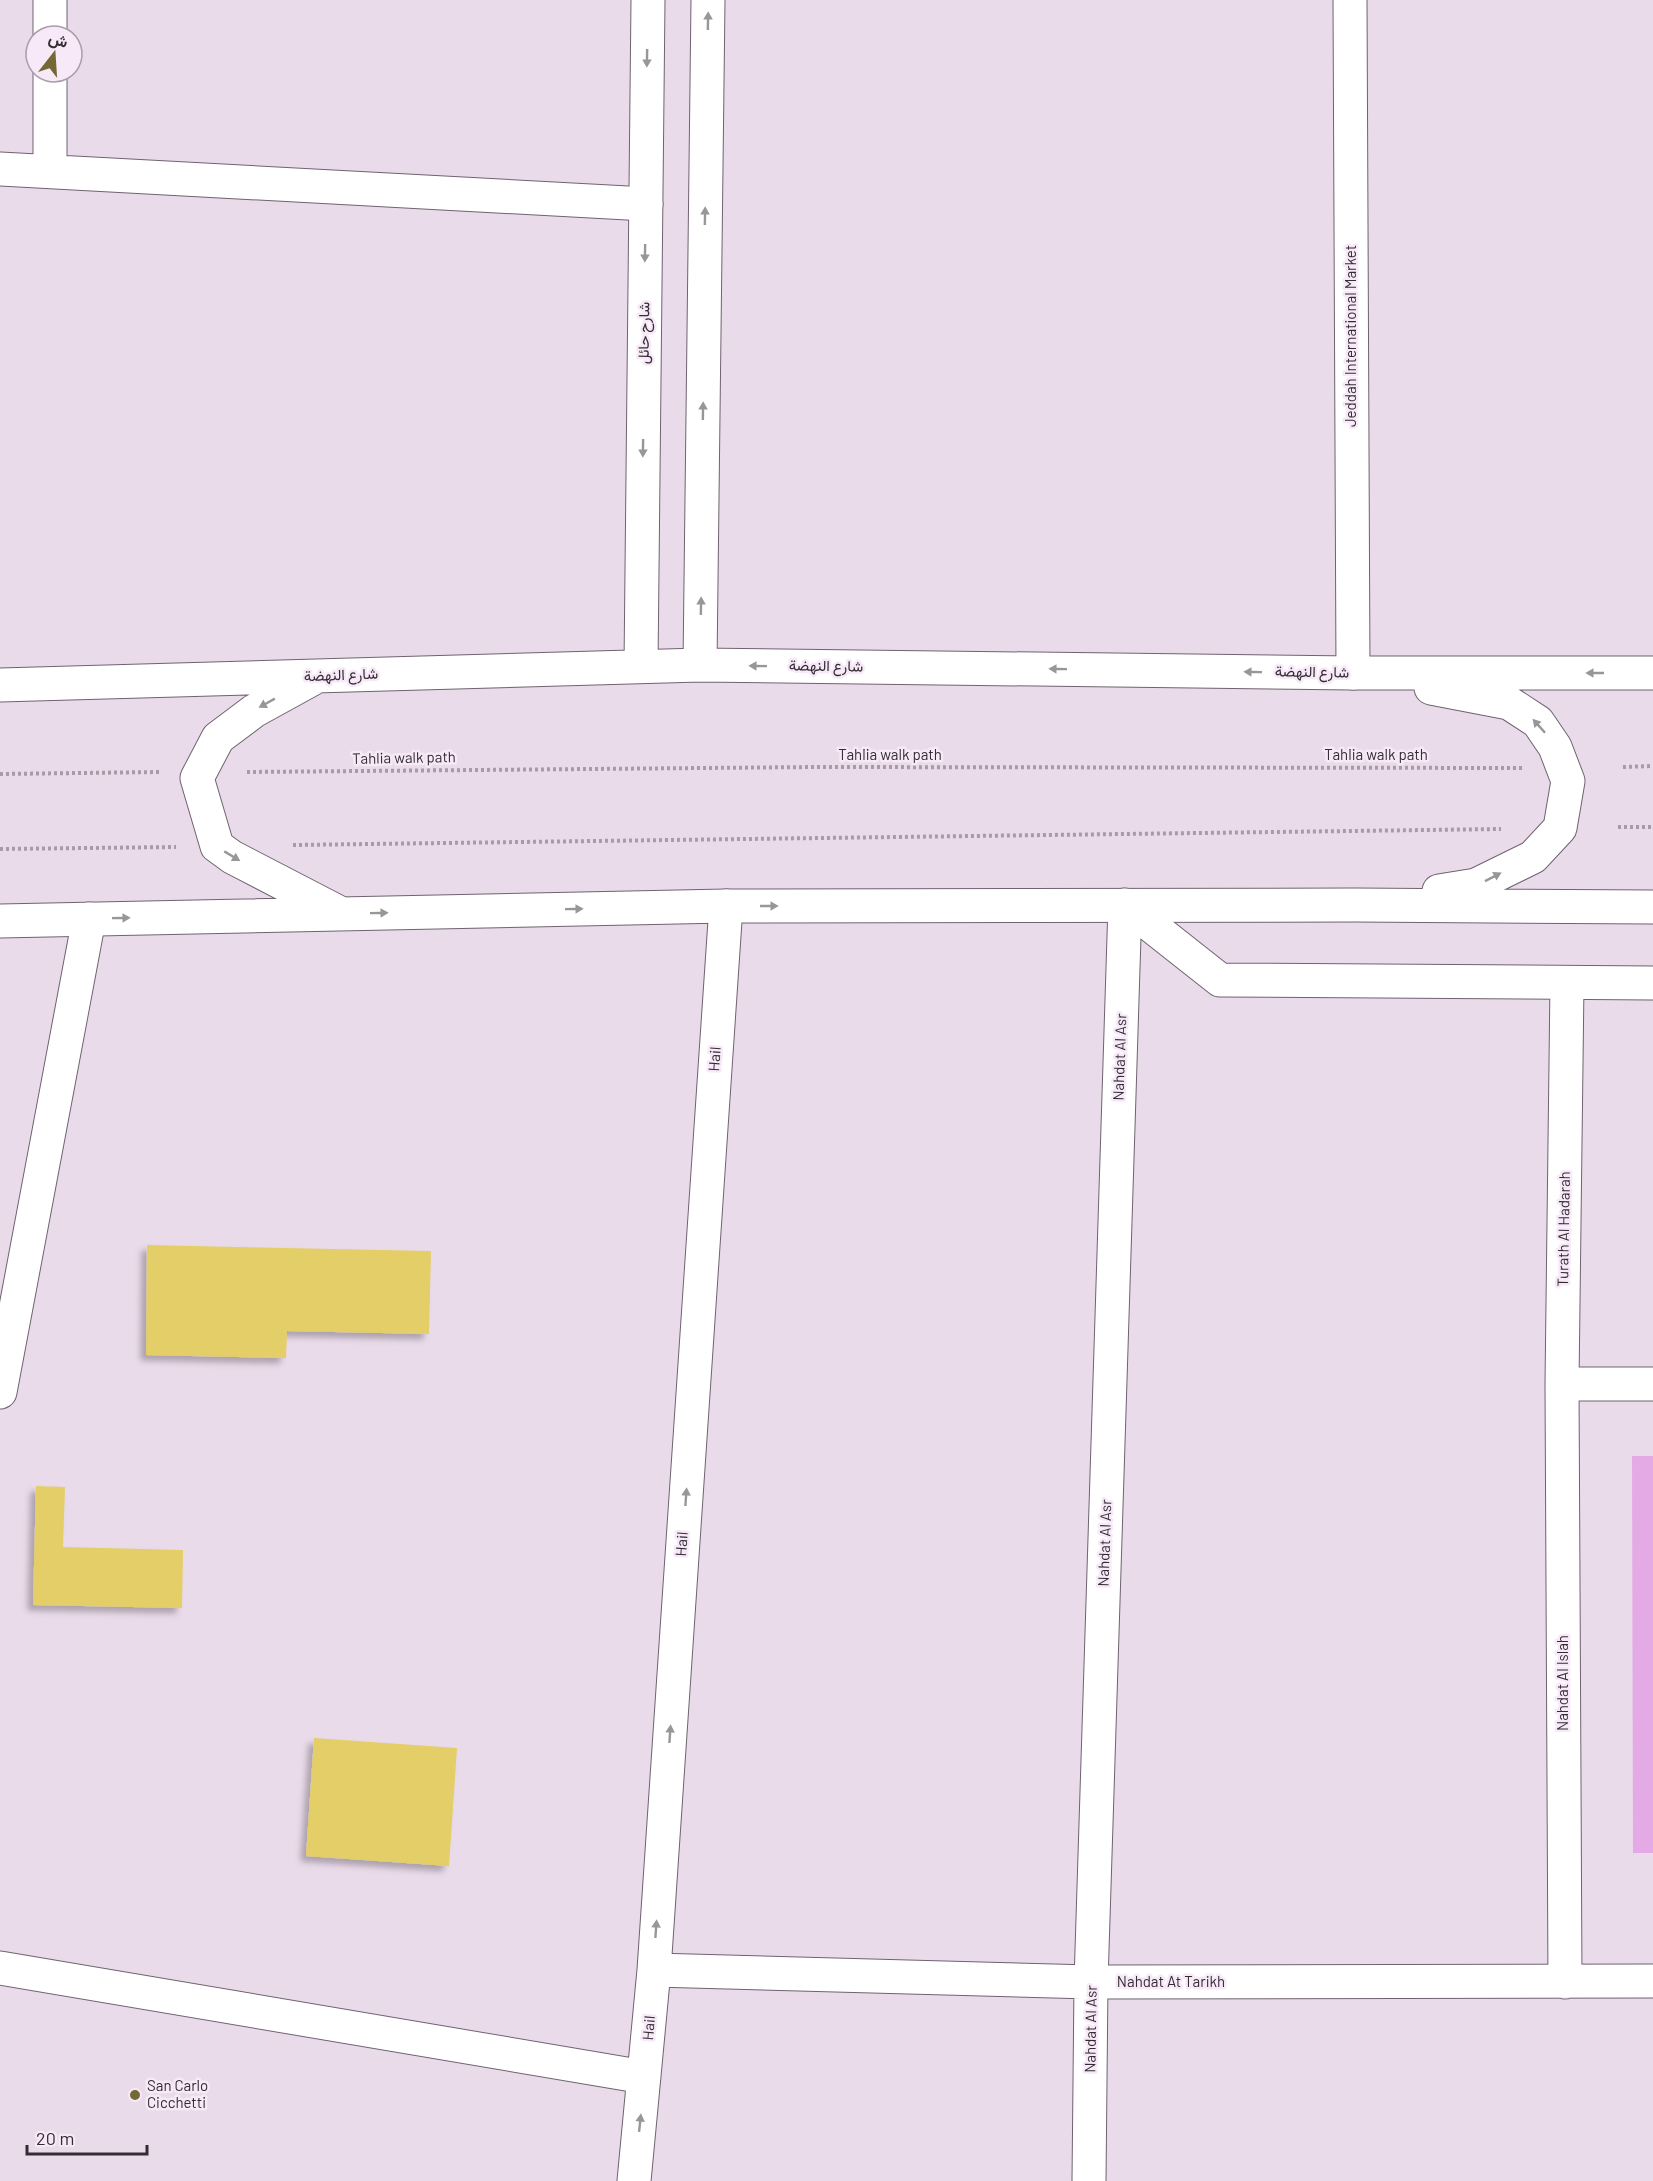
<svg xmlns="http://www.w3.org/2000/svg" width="1653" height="2181" viewBox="0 0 1653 2181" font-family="Barlow,Vazirmatn,sans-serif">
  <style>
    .green { fill: #e4aae6 }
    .building { fill: #e4ce68; filter: url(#shadow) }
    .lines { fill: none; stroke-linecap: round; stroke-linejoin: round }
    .street-casing { stroke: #6f6370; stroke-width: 35 }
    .secondary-casing { stroke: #6f6370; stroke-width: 35 }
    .path { stroke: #a79ba7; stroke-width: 4; stroke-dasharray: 3 3; stroke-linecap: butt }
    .street { stroke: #fff; stroke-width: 33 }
    .secondary { stroke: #fff; stroke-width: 33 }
    .oneway { fill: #999699 }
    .poi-dot { fill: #746835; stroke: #f7e9f8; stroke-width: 2 }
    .labels { text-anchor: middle; stroke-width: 5; stroke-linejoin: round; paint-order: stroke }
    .street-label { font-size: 15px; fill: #332d33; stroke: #f7e9f8 }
    .poi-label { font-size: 15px; fill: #332d33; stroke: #f7e9f8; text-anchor: start }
  </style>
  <defs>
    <filter id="shadow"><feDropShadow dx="-5.5" dy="5.5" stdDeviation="3" flood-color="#0004"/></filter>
  </defs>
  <rect width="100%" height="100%" fill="#eadbea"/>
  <!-- green -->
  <path class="green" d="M1632 1456H1653V1853H1633Z"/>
  <!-- building -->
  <path class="building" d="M147 1245 431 1251 429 1334 287 1331 286 1358 146 1355Z
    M36 1486 65 1487 63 1547 183 1550 182 1608 33 1605Z
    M314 1738 457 1748 449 1866 306 1856Z"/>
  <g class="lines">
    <defs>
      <path id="street" d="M50 0V36
        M1350 0 1353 673
        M50 72V171
        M0 169 646 204
        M1125 905 1220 980 1653 983
        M1567 983 1562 1384H1653
        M1562 1384 1565 1982
        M0 1392 89 919
        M0 1968 644 2077
        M654 1970 1091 1982 1653 1981
        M634 2181 654 1970 726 906
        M1089 2181 1091 1982 1125 905"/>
      <path id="secondary" d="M700 665 708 0
        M641 666 648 0
        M314 678 254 711 218 738 197 778 217 846 232 857 338 912
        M0 685 700 665 1353 673H1653
        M1431 688 1509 703 1538 722 1555 747 1568 781 1560 828 1533 857 1476 885 1439 891
        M0 921 726 906 1355 905 1653 907"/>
    </defs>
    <!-- street casing -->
    <use href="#street" class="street-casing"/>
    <!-- secondary casing -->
    <use href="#secondary" class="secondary-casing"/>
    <!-- path -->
    <path class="path" d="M1623 767 1653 766
      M247 772 817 767 1524 768
      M0 774 161 772
      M1618 827H1653
      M293 845 1501 829
      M0 849 176 847"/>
    <!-- street -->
    <use href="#street" class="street"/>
    <!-- secondary -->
    <use href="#secondary" class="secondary"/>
  </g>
  <!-- one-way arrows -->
  <defs><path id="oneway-solid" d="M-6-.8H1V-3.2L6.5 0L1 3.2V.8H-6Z" transform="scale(1.5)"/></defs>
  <g class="oneway">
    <use href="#oneway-solid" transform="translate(708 21) rotate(-89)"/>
    <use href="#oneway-solid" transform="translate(647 58) rotate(91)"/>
    <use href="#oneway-solid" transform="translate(705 216) rotate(-89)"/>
    <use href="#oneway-solid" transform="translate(645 253) rotate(91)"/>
    <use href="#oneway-solid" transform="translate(703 411) rotate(-89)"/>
    <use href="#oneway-solid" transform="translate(643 448) rotate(91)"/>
    <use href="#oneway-solid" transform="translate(701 606) rotate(-89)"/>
    <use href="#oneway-solid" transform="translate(758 666) rotate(-179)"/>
    <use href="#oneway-solid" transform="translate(1058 669) rotate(-179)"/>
    <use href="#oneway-solid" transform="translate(1253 672) rotate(-179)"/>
    <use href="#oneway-solid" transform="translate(1595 673) rotate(-180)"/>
    <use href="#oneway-solid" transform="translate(267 703) rotate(151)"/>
    <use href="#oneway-solid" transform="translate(1539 726) rotate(-132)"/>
    <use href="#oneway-solid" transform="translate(232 856) rotate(31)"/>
    <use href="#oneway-solid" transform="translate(1493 877) rotate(-27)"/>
    <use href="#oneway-solid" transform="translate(769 906)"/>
    <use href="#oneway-solid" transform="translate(574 909) rotate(-1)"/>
    <use href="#oneway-solid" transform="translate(379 913) rotate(-1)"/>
    <use href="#oneway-solid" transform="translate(121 918) rotate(-1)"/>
    <use href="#oneway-solid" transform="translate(686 1497) rotate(-86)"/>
    <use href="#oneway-solid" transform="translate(670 1734) rotate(-86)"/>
    <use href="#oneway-solid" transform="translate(656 1929) rotate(-86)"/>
    <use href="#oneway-solid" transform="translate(640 2123) rotate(-84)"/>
  </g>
  <!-- markers -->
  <circle class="poi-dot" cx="135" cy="2095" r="6"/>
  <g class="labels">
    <!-- street labels -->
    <g class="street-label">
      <text transform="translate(644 333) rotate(-89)" y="5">شارح حائل</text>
      <text transform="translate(1351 336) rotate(-90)" y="5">Jeddah International Market</text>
      <text transform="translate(826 666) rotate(1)" y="5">شارع النهضة</text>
      <text transform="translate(1312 672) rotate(1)" y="5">شارع النهضة</text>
      <text transform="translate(341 675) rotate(-2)" y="5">شارع النهضة</text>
      <text x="890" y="760">Tahlia walk path</text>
      <text x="1376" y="760">Tahlia walk path</text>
      <text transform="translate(404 758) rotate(-1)" y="5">Tahlia walk path</text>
      <text transform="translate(1120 1057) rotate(-88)" y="5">Nahdat Al Asr</text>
      <text transform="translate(715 1059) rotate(-86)" y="5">Hail</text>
      <text transform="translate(1564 1229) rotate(-89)" y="5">Turath Al Hadarah</text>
      <text transform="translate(1105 1543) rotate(-88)" y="5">Nahdat Al Asr</text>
      <text transform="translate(682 1544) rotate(-86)" y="5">Hail</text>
      <text transform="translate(1563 1683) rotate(-90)" y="5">Nahdat Al Islah</text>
      <text x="1171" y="1987">Nahdat At Tarikh</text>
      <text transform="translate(649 2028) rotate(-85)" y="5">Hail</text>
      <text transform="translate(1091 2029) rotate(-89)" y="5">Nahdat Al Asr</text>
    </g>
    <!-- poi labels -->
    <g class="poi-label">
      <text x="147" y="2091">San Carlo<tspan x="147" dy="17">Cicchetti</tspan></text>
    </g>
  </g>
  <!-- north arrow -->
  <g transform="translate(54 54) rotate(17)"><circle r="28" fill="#f7e9f8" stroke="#a99ea9" stroke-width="1.5"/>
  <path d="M0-4.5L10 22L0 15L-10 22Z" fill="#746835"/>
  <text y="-9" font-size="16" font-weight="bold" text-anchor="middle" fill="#332d33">ش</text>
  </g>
  <!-- scale -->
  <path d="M27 2145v9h120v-9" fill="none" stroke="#332d33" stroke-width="3"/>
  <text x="36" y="2145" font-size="18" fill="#332d33" stroke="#f7e9f8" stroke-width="4.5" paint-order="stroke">20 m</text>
</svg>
